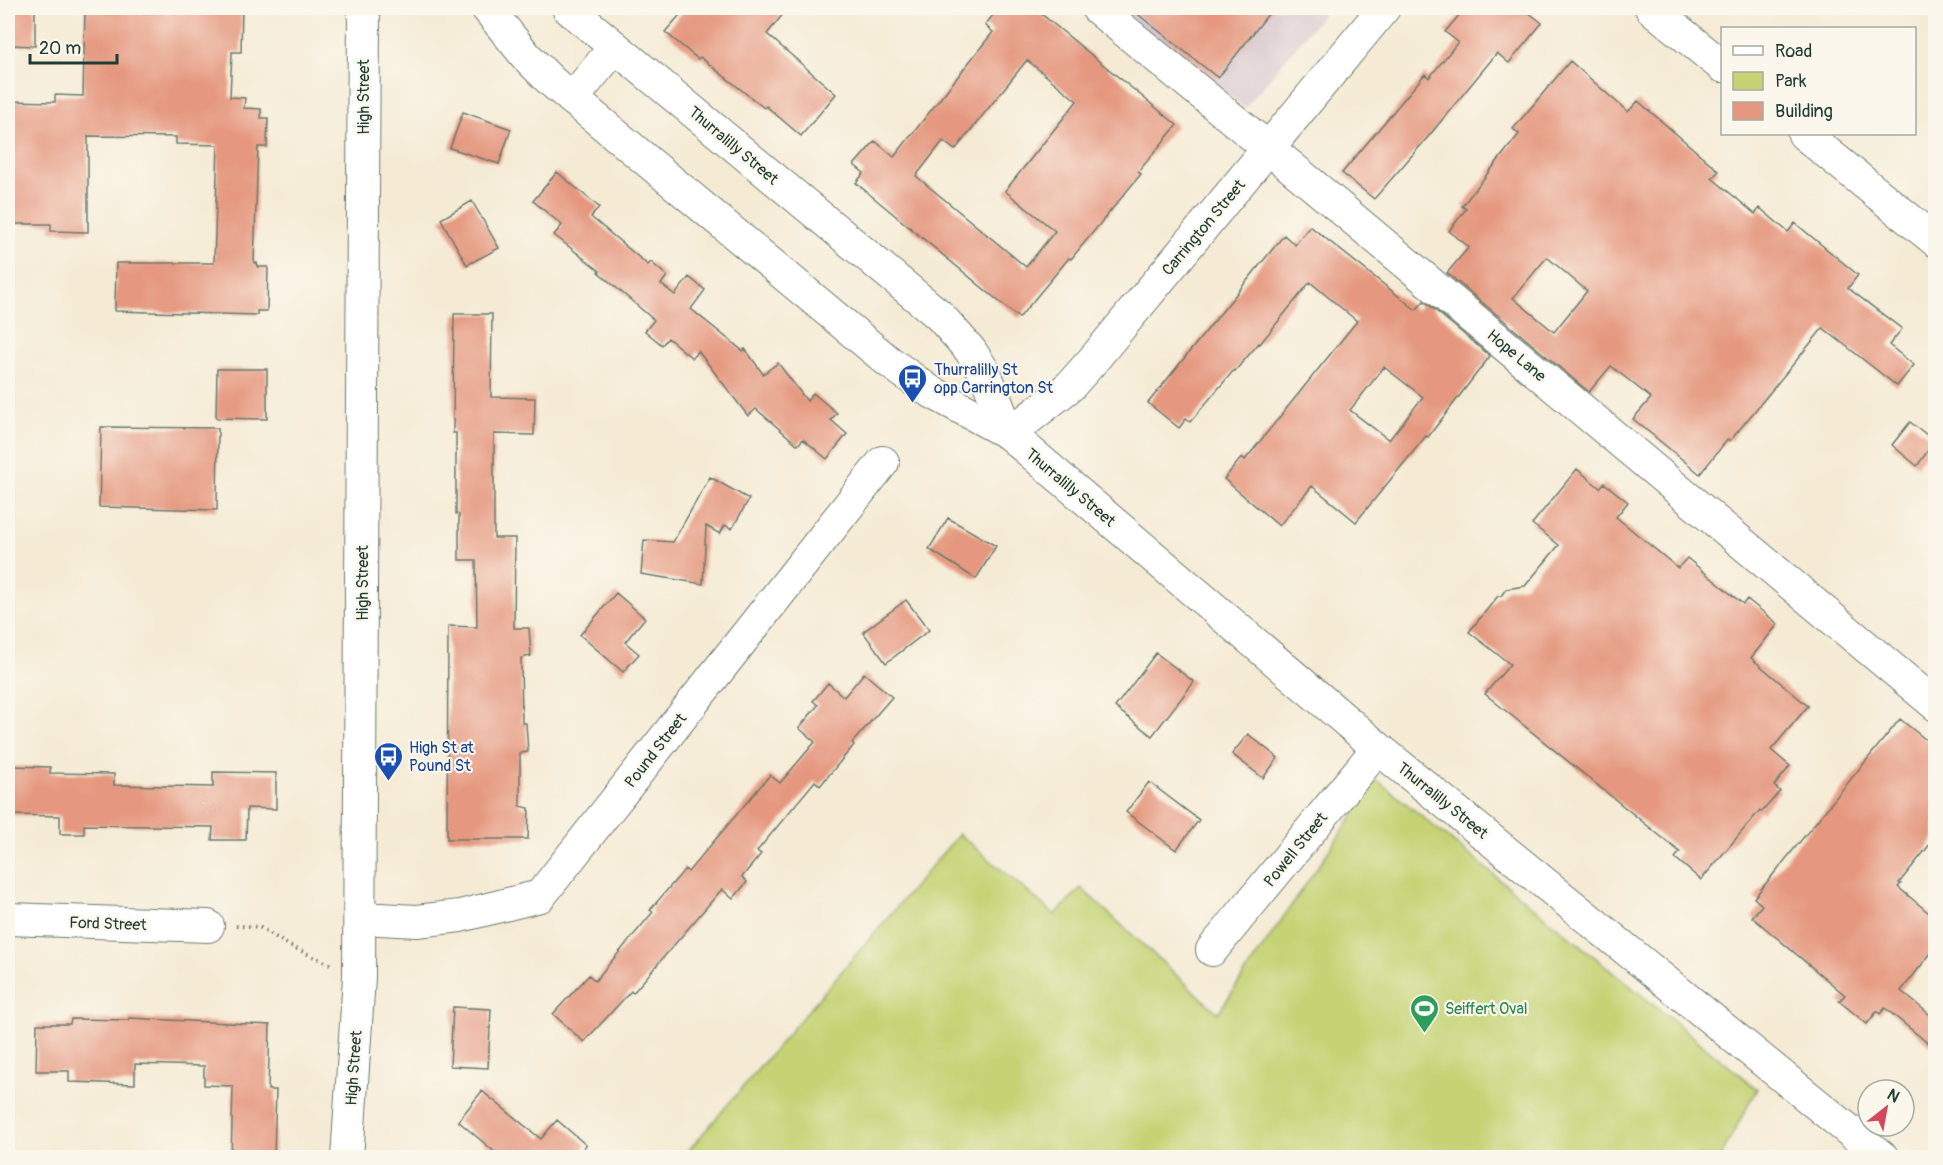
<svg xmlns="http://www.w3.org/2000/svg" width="1943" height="1165" viewBox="0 0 1943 1165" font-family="Pangolin,sans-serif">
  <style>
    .industrial { fill: #d2bdc8 }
    .green { fill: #c5d375; stroke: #728854; stroke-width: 1.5 }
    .building { fill: #e5987f; fill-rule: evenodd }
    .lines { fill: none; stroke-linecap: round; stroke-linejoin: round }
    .minor-casing { stroke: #6a7a6c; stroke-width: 34 }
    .path { stroke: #6a7a6c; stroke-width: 4; stroke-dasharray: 1.5 4.5; stroke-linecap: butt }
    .minor { stroke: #fff; stroke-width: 32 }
    .labels { text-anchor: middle; stroke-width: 4.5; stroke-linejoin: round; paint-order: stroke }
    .street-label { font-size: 16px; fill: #1f3d34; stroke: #fbf7ec }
    .transit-label { font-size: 16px; fill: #164399; stroke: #fbf7ec; text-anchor: start }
    .leisure-label { font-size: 16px; fill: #27864d; stroke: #fbf7ec; text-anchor: start }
  </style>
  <rect width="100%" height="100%" fill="#fbf7ec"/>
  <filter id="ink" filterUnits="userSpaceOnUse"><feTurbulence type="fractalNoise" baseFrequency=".0167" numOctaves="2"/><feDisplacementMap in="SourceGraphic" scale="12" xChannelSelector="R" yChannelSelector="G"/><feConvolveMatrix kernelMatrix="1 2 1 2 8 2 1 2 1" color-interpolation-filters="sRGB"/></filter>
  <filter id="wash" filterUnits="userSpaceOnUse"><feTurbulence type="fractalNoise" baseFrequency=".008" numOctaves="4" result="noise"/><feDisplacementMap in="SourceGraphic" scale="24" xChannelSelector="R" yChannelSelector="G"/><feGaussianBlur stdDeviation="1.35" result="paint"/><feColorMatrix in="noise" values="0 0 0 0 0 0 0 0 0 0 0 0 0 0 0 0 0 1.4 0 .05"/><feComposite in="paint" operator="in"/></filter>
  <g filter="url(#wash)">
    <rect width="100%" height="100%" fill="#f5ebd5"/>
    <!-- industrial -->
    <path class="industrial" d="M1118 8H1328L1245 108Z"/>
    <!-- green -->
    <path class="green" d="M1377 780 1757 1089 1720 1157H683L959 834 1055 915 1081 888 1218 1013Z"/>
    <g id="blocks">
      <!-- building -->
      <path class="building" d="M8 8H35V46L8 45Z
        M85 8H138L143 13 178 12V8H242L241 52H232L230 97 245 98 244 108 261 109V118H268L267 147H258L254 263H257L258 267H268L267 311H257V315L115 311 116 263H214L218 145 176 144V137L88 136V232L51 231V224H8V101L55 102V95L83 96Z
        M686 8H788L767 34 836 94 801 136 766 106 764 108 700 57 698 59 665 32Z
        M999 8H1034L1177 125 1138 172 1141 174 1071 259 1069 258 1019 318 856 183 864 173 854 165 875 141 894 157 993 32 985 25ZM1027 60 1077 101 1005 191 1055 231 1026 267 916 176 943 141 955 150Z
        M1130 8H1273L1218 78Z
        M1465 8H1523L1542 23 1509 63 1497 53 1428 137 1374 199 1342 173 1425 74 1429 78 1458 42 1445 32Z
        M1570 61 1628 112 1638 101 1719 171 1712 178 1755 214 1760 208 1788 232 1795 223 1858 275 1848 288 1902 329 1889 345 1914 365 1897 386 1823 328 1730 441 1728 439 1700 474 1633 419 1651 398 1611 366 1589 392 1447 273 1469 247 1449 231 1466 209 1462 206 1519 134 1513 129ZM1547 257 1587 291 1554 332 1513 298Z
        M463 112 511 129 499 164 450 148Z
        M557 172 599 207 591 217 648 265 651 262 667 276 661 284 675 295 689 277 705 290 691 309 743 351 745 349 763 374 778 363 807 401 813 393 837 413 831 420 847 434 827 459 803 439 798 445 756 409 748 416 698 351 692 358 668 338 662 345 645 331 654 320 598 272 600 271 554 235 562 225 533 201Z
        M472 201 499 248 467 265 441 219Z
        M1310 226 1416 310 1424 301 1490 356 1428 437 1426 436 1356 522 1312 486 1279 526 1224 479 1242 457 1245 460 1357 321 1310 282 1260 344 1259 343 1235 371 1234 370 1190 422 1186 419 1179 428 1148 403 1284 235 1295 245ZM1384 367 1423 397 1389 440 1350 410Z
        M454 314H492L491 397 535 398 534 435 494 434V538H515L514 628H529L531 656 521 658 522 723H526L528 752 520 753V806L529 808 528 839H447L448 626 477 627 476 560H459V515L456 514V433H453Z
        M217 369H267V419L216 418Z
        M1910 422 1935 441 1917 466 1892 445Z
        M101 427 218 428 217 510 99 507Z
        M1577 469 1600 488 1604 483 1628 502 1616 517 1678 568 1687 558 1743 604 1747 599 1778 624 1751 658 1808 706 1771 750 1790 766 1774 786 1780 791 1762 812 1760 810 1701 880 1675 858 1680 852 1485 694 1510 664 1469 632 1498 596H1501L1506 589 1525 586 1559 545 1532 524Z
        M710 477 749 499 732 529 725 525 720 534 706 526 703 584 641 574 644 540 673 542Z
        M948 518 996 546 976 579 929 549Z
        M616 593 645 618 625 642 639 654 623 672 580 635Z
        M906 600 929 630 886 663 863 632Z
        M1156 653 1194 682 1152 736 1115 707Z
        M864 673 892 697 852 743 854 745 820 786 815 781 757 851 761 854 742 877 747 882 733 899 722 889 633 993 631 991 584 1042 553 1014 589 975 595 981 653 912 650 910 685 869 688 872 770 775 780 783 815 742 799 728 818 705 813 701 828 683 844 697Z
        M1900 719 1935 747V838L1899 883 1901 884 1898 887 1935 918V948L1901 991 1935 1019V1049L1885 1008 1880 1014 1877 1011 1867 1024 1839 1001 1845 995 1752 917 1762 905 1754 898Z
        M1248 734 1278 758 1263 778 1232 754Z
        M9 766 50 767V773L114 774V785L213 787V772L276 773V809L247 808 246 840H212L213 827 84 825V834H60V816L8 815Z
        M1149 782 1199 820 1176 850 1126 812Z
        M453 1007 491 1009 488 1068 450 1066Z
        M129 1018 270 1025 268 1090H276L274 1158H231L233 1086 204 1085V1066L135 1064V1084L69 1082V1071H36L37 1024H70L71 1019 129 1020Z
        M482 1091 541 1139 557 1120 586 1145 575 1158H502L458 1121Z"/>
    </g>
  </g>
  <g filter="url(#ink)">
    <use href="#blocks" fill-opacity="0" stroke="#6a7a6c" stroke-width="1.5"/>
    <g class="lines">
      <defs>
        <path id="minor" d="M487 8 526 56 551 81 888 361 928 390 1009 434 1378 748 1883 1158
          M568 8 939 315 970 350 985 373 1009 434
          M1097 8 1290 166 1936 705
          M1651 8 1722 66
          M572 99 615 47
          M1804 134 1936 241
          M1009 434 1070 386 1094 359 1384 8
          M360 918 417 921 460 916 540 896 883 462
          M8 919 208 926
          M1212 950 1378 748
          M347 1158 359 977 364 8"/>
      </defs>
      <!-- minor casing -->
      <use href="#minor" class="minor-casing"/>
      <!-- path -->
      <path class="path" d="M236 926 259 927 290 946 330 964"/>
      <!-- minor -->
      <use href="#minor" class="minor"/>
    </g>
  </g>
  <!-- icons -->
  <defs>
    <symbol id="bus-pin" viewBox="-11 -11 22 30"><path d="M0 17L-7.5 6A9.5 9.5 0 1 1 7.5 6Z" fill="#1a4fb4" stroke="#fbf7ec"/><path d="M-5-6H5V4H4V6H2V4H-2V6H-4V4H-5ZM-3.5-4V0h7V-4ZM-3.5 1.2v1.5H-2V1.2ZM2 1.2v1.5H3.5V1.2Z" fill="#fff"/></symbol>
    <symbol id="stadium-pin" viewBox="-11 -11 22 30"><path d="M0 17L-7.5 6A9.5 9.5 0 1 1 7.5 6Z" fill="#2e9e5b" stroke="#fbf7ec"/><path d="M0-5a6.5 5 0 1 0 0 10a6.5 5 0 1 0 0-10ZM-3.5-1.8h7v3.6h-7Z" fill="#fff"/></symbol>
  </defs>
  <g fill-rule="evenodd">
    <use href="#bus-pin" x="896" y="362" width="33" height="45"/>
    <use href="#bus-pin" x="372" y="740" width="33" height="45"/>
    <use href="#stadium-pin" x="1408" y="992" width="33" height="45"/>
  </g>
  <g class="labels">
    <!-- street labels -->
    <g class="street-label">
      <text transform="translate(363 97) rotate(-90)" y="6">High Street</text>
      <text transform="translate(734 145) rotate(40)" y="6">Thurralilly Street</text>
      <text transform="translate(1203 227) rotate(-50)" y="6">Carrington Street</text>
      <text transform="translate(1517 355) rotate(40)" y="6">Hope Lane</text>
      <text transform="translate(1071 487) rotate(40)" y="6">Thurralilly Street</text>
      <text transform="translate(362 583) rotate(-90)" y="6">High Street</text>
      <text transform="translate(655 750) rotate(-52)" y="6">Pound Street</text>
      <text transform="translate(1443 800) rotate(39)" y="6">Thurralilly Street</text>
      <text transform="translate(1295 849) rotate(-51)" y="6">Powell Street</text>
      <text transform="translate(108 923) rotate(2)" y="6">Ford Street</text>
      <text transform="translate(353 1068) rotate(-86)" y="6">High Street</text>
    </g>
    <!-- transit labels -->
    <g class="transit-label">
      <text x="934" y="375">Thurralilly St<tspan x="934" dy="18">opp Carrington St</tspan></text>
      <text x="409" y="753">High St at<tspan x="409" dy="18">Pound St</tspan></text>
    </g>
    <!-- leisure labels -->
    <g class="leisure-label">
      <text x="1445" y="1014">Seiffert Oval</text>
    </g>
  </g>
  <!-- margin -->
  <rect width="1943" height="1165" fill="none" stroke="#fbf7ec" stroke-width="30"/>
  <!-- legend -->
  <rect x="1721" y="27" width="195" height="108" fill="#fbf7ec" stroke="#a3ada2" stroke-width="1.5"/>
  <rect x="1733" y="46" width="30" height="9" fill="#ffffff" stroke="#a3ada2" stroke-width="1.5"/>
  <text x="1775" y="57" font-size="18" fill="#1f3d34">Road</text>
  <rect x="1733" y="72" width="30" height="18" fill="#c5d375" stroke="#a3ada2" stroke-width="1.5"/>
  <text x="1775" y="87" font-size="18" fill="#1f3d34">Park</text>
  <rect x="1733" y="102" width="30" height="18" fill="#e5987f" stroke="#a3ada2" stroke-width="1.5"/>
  <text x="1775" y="117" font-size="18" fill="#1f3d34">Building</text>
  <!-- north arrow -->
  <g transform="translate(1886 1108) rotate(31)"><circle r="28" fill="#fbf7ec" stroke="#a3ada2" stroke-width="1.5"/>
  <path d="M0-4.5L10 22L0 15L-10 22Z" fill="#d1495b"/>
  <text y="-9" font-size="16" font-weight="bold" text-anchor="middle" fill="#1f3d34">N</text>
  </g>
  <!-- scale -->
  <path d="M30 54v9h87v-9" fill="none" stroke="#1f3d34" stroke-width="3"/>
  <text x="39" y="54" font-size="18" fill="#1f3d34" stroke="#fbf7ec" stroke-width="4.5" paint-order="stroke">20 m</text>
</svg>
